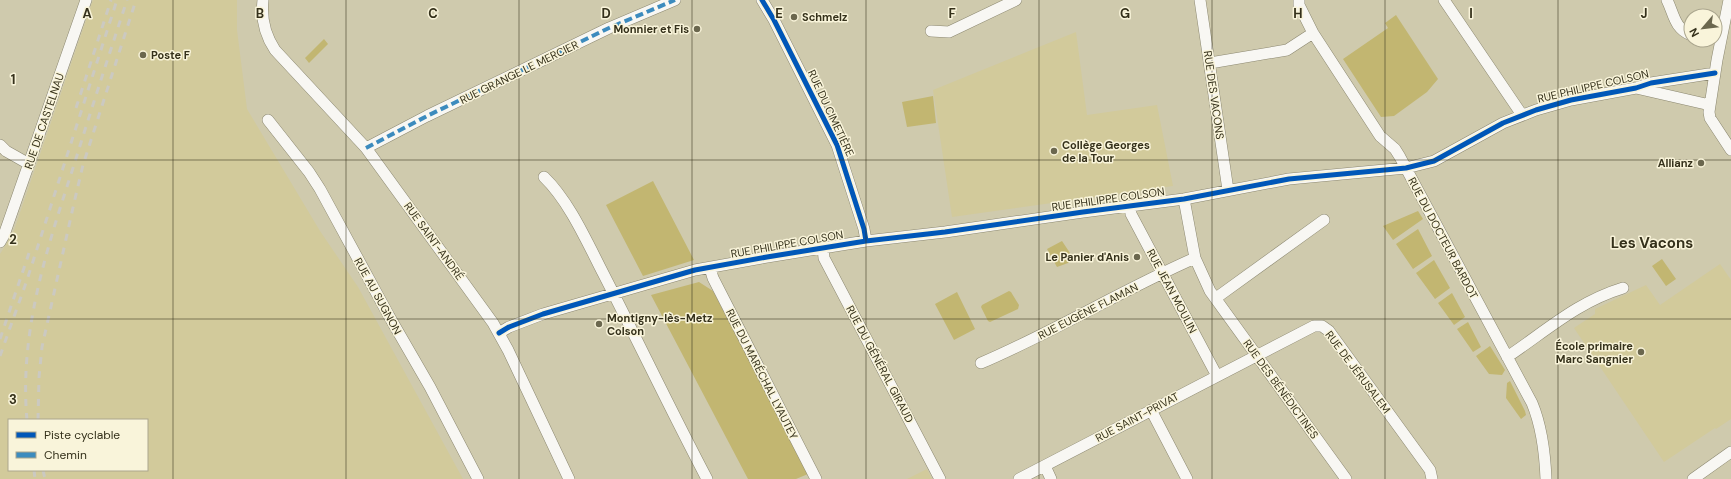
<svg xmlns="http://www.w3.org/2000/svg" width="1731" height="479" viewBox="0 0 1731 479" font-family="'DM Sans',sans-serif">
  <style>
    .built { fill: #d2ca9b; fill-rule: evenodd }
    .green { fill: #c2b671 }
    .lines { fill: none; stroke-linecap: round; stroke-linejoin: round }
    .minor-casing { stroke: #8b8770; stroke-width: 12 }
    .minor { stroke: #f8f7f3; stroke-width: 11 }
    .rail { stroke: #cbc9c1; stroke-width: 3; stroke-dasharray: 7 7; stroke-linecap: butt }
    .quiet { stroke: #3c8bbe; stroke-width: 4; stroke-dasharray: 8 4; stroke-linecap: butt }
    .cycleway-casing { stroke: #f9f4da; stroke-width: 8 }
    .cycleway { stroke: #0057b8; stroke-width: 5 }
    .grid { fill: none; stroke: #35311b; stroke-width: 1; stroke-opacity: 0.55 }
    .poi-dot { fill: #6b674e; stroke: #f9f4da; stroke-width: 1.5 }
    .labels { text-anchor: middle; stroke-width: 3; stroke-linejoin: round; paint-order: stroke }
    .poi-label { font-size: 11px; font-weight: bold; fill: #35311b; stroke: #f9f4da; text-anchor: start }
    .street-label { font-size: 11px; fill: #35311b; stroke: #f9f4da }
    .district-label { font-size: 15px; font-weight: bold; fill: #35311b; stroke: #f9f4da }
    .grid-label { font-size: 13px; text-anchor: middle; font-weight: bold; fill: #35311b; stroke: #f9f4da; stroke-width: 3; stroke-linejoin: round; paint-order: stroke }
  </style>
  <rect width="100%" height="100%" fill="#cfcaad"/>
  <!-- built -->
  <path class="built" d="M93 0H237V30L247 109 320 231 358 287 463 479H0V254L13 233ZM9 420H147V470H9Z
    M1076 32 1087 115 1157 105 1173 186 952 217 933 90Z
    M1720 264 1731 280V419L1716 429 1715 428 1664 462 1574 328 1595 314V309L1646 285 1660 305Z
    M927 469 932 479H907Z"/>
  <!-- green -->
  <path class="green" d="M1396 15 1438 79 1427 92 1394 116 1381 117 1343 59 1388 28 1385 23Z
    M324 39 328 44 309 63 305 58Z
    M933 96 936 123 907 127 902 102Z
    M653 181 694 260 643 276 606 205Z
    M1418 211 1423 219 1393 240 1383 226Z
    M1418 229 1432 256 1413 269 1396 244Z
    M1062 241 1070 253 1072 259 1068 263 1057 267 1047 249Z
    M1662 259 1676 279 1666 286 1652 266Z
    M1434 260 1450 288 1435 299 1416 273Z
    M699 282 713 291 808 474 796 479H748L651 295Z
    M1009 291 1011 292 1019 305 1018 309 990 322 988 321 981 307 982 305Z
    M957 292 975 329 954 340 935 304Z
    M1452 293 1465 317 1454 325 1438 303Z
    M1468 322 1481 347 1473 352 1457 329Z
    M1490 346 1505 370 1502 375 1489 374 1476 356Z
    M1510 381 1525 411 1526 415 1521 419 1506 398 1507 383Z"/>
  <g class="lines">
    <defs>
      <path id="minor" d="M263 0C261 18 265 35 275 50L366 148 493 323 508 350 569 479
        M762 0 774 20 837 145 864 229 866 241
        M1200 0 1228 190
        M1299 0V5L1313 33 1380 136 1395 149 1400 157 1532 403C1542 427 1545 453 1546 479
        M1444 0 1522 115
        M1667 0C1674 14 1674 28 1691 35
        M1729 0 1717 60 1709 112 1710 118 1731 150
        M931 31 949 32 1016 0
        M1210 63 1287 50 1313 33
        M1636 88 1710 105
        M268 120 309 172 320 189 389 316 430 387 478 479
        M0 145 6 151 29 164
        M366 148 427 116 609 28 675 0
        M544 177C569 201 587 242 603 273 638 341 671 411 707 479
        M1184 199 1195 258 1210 291 1346 479
        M1130 206 1131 214 1217 376
        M0 242 4 235 86 0
        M823 248 824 258 940 479
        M710 268 713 278 816 479
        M1216 298 1324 220
        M499 333 509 327 543 314 695 270 767 257 866 241 945 232 1083 212 1184 199 1289 179 1406 168 1434 161 1503 123 1536 110 1571 100 1636 88 1651 83 1715 73
        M1507 357C1546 331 1577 302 1623 288
        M981 363C1054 332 1122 290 1195 258
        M1151 410 1187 479
        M1045 466 1051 479
        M1019 479 1314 326H1322L1329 331 1430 470 1432 479
        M1693 479 1731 452"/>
    </defs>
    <!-- minor casing -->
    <use href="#minor" class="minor-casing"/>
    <!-- minor -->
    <use href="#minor" class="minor"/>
    <!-- rail -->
    <path class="rail" d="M76 108 111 0
      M0 339 29 253
      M0 356 27 280 117 0
      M27 420C19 332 47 248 74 165 91 110 109 55 127 0
      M38 420 39 377 42 347 74 203 83 165 136 0
      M34 470 35 479
      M43 470 45 479"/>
    <!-- quiet -->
    <path class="quiet" d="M366 148 427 116 609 28 675 0"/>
    <defs>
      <path id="cycleway" d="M762 0 774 20 837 145 864 229 866 241
        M499 333 509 327 543 314 695 270 767 257 866 241 945 232 1083 212 1184 199 1289 179 1406 168 1434 161 1503 123 1536 110 1571 100 1636 88 1651 83 1715 73"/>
    </defs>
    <!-- cycleway casing -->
    <use href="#cycleway" class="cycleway-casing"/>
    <!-- cycleway -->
    <use href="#cycleway" class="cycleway"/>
  </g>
  <!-- grid -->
  <path class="grid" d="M173 0V479M346 0V479M519 0V479M692 0V479M866 0V479M1039 0V479M1212 0V479M1385 0V479M1558 0V479M0 160H1731M0 319H1731"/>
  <!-- markers -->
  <g class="poi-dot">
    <circle cx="794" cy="17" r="4"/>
    <circle cx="697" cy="29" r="4"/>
    <circle cx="143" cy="55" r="4"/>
    <circle cx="1054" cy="151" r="4"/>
    <circle cx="1701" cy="163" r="4"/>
    <circle cx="1137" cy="257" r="4"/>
    <circle cx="599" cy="324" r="4"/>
    <circle cx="1641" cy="352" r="4"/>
  </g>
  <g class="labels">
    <!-- poi labels -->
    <g class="poi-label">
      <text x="802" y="21">Schmelz</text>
      <text x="689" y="33" text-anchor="end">Monnier et Fis</text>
      <text x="151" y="59">Poste F</text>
      <text x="1062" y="149">Collège Georges<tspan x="1062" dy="13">de la Tour</tspan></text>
      <text x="1693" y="167" text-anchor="end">Allianz</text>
      <text x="1129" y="261" text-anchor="end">Le Panier d'Anis</text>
      <text x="607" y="322">Montigny-lès-Metz<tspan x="607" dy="13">Colson</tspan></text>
      <text x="1633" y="350" text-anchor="end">École primaire<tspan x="1633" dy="13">Marc Sangnier</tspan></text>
    </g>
    <!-- street labels -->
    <g class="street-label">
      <text transform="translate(519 72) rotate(-26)" y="4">RUE GRANGE LE MERCIER</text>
      <text transform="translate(1593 86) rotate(-13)" y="4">RUE PHILIPPE COLSON</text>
      <text transform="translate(1214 95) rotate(82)" y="4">RUE DES VACONS</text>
      <text transform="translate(831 113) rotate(65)" y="4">RUE DU CIMETIÈRE</text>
      <text transform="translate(44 121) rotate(-71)" y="4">RUE DE CASTELNAU</text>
      <text transform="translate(1108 199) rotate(-8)" y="4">RUE PHILIPPE COLSON</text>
      <text transform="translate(1443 238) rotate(62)" y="4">RUE DU DOCTEUR BARDOT</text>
      <text transform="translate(434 241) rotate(54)" y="4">RUE SAINT-ANDRÉ</text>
      <text transform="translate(787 244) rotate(-10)" y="4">RUE PHILIPPE COLSON</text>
      <text transform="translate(1172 291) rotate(62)" y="4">RUE JEAN MOULIN</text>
      <text transform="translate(378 296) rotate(61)" y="4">RUE AU SUGNON</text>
      <text transform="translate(1088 311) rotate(-27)" y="4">RUE EUGÈNE FLAMAN</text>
      <text transform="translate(880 364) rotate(62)" y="4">RUE DU GÉNÉRAL GIRAUD</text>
      <text transform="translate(1358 372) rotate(53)" y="4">RUE DE JÉRUSALEM</text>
      <text transform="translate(762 374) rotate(63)" y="4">RUE DU MARÉCHAL LYAUTEY</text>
      <text transform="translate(1281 389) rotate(54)" y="4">RUE DES BÉNÉDICTINES</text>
      <text transform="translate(1137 417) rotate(-28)" y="4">RUE SAINT-PRIVAT</text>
    </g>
    <!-- district labels -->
    <g class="district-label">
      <text x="1652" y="248">Les Vacons</text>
    </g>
  </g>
  <g class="grid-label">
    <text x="87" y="18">A</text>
    <text x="260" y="18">B</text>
    <text x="433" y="18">C</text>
    <text x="606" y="18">D</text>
    <text x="779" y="18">E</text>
    <text x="952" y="18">F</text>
    <text x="1125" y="18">G</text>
    <text x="1298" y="18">H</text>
    <text x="1471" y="18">I</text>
    <text x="1644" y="18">J</text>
    <text x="13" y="84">1</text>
    <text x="13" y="244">2</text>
    <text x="13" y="404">3</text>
  </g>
  <!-- legend -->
  <rect x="8" y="419" width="140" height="52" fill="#f9f4da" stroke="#aba68e"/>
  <rect x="16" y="432" width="20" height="6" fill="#0057b8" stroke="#aba68e"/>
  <text x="44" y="439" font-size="12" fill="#35311b">Piste cyclable</text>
  <rect x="16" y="452" width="20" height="6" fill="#3c8bbe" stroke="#aba68e"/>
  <text x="44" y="459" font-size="12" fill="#35311b">Chemin</text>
  <!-- north arrow -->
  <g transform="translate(1703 28) rotate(242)"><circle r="19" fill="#f9f4da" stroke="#aba68e"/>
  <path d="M0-3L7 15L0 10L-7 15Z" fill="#6b674e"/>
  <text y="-6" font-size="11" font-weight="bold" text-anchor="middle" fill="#35311b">N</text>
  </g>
</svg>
